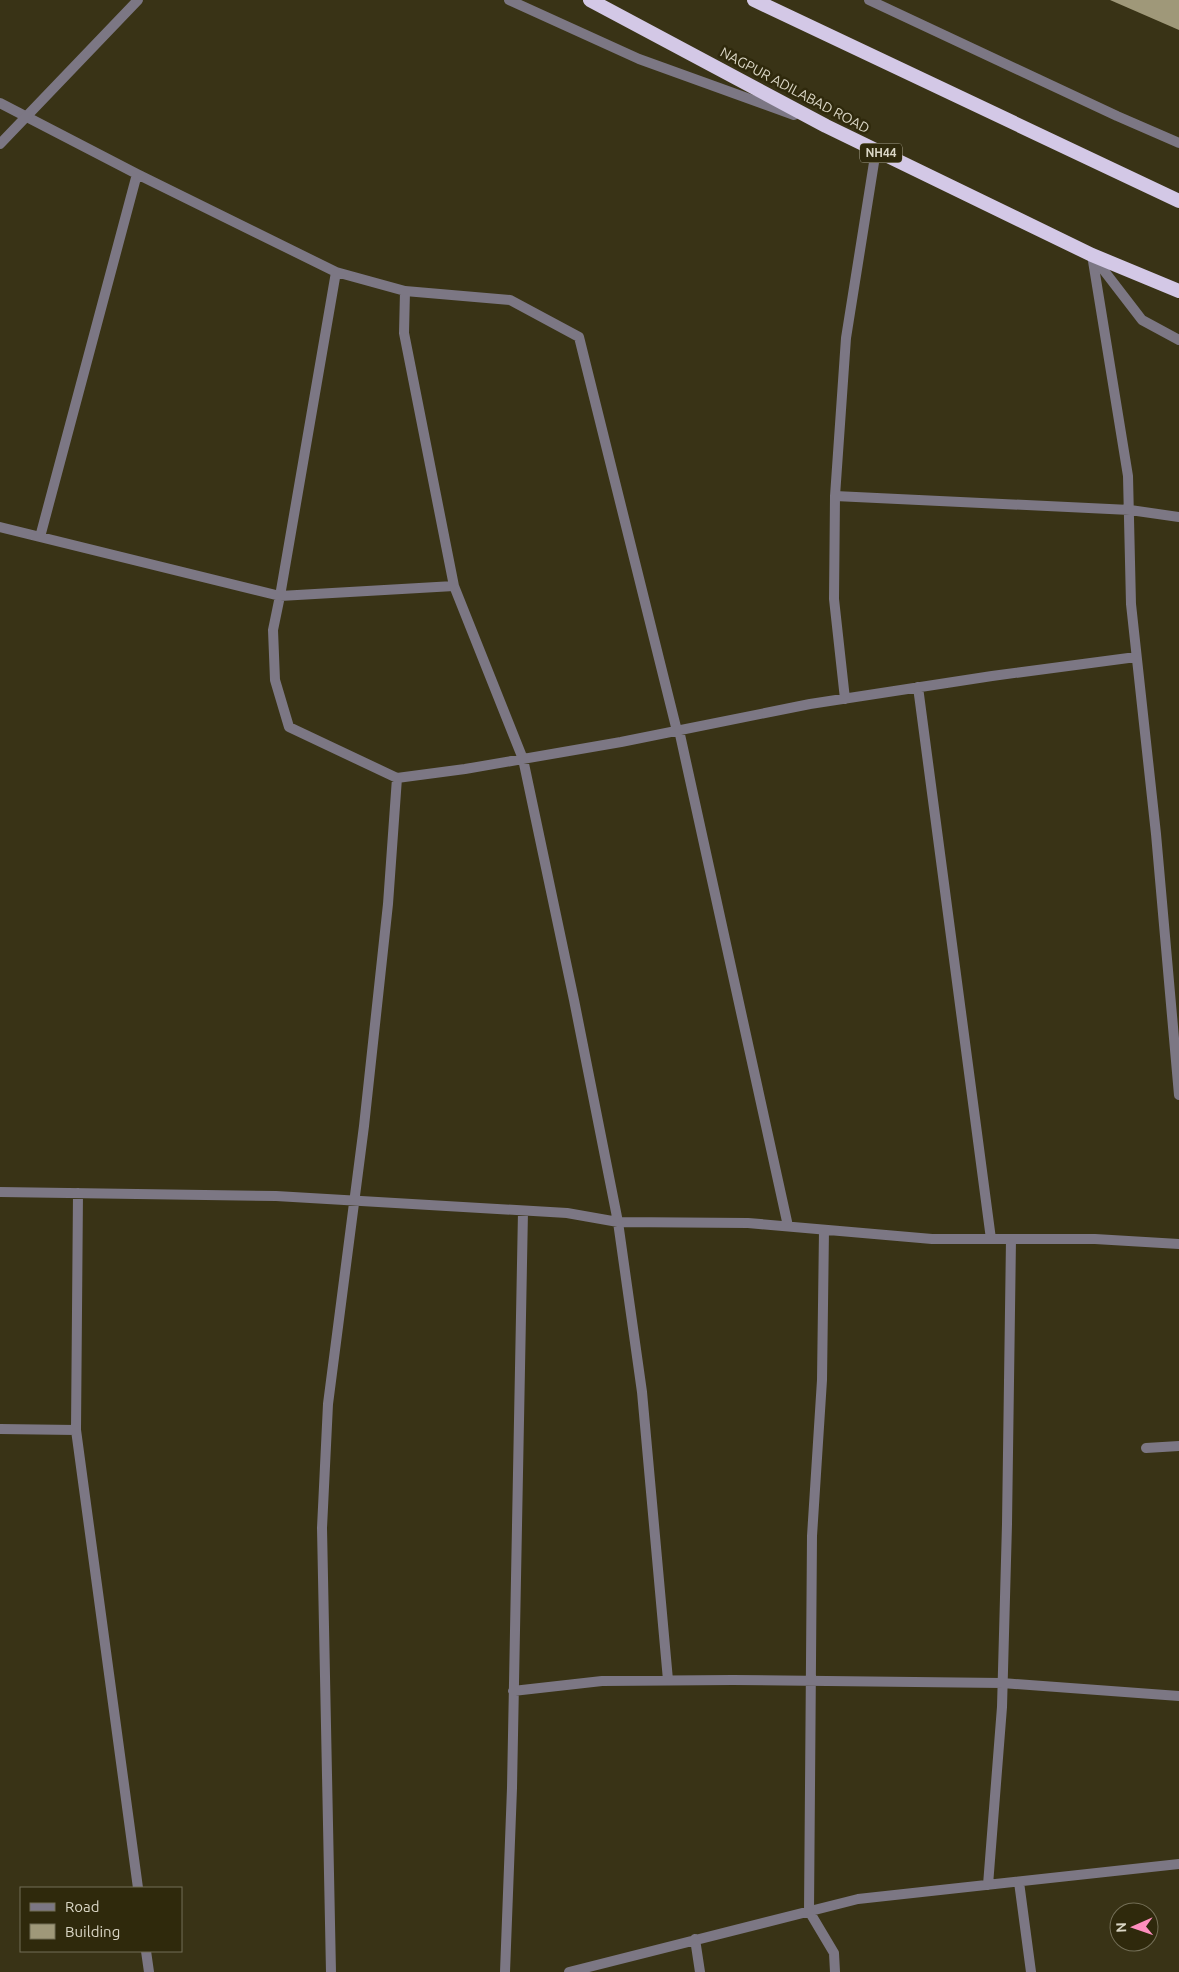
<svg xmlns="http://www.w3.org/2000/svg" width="1179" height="1972" viewBox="0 0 1179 1972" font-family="Ubuntu,sans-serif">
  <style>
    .building { fill: #9f9879 }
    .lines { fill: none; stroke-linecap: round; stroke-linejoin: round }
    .minor { stroke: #7c7784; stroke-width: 10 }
    .tertiary { stroke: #7c7784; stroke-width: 10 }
    .trunk { stroke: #d3c8e6; stroke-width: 14 }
    .labels { text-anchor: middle; stroke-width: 5; stroke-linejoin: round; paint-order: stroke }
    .shield { fill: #2f290c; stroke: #a7a28e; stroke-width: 1 }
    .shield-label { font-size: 12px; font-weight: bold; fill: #dad6c5 }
    .street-label { font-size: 14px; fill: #dad6c5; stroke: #2f290c }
  </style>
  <rect width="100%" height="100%" fill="#393316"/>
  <!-- building -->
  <path class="building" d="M1110 0H1179V30Z"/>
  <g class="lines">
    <!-- minor -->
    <path class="minor" d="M0 103 137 174 336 272 405 291 510 300 579 337 677 731
      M1092 255 1128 476 1131 604 1156 834 1179 1095
      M336 272 280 596 454 586
      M405 291 404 333 454 586 523 759 574 1000 618 1222 642 1392 668 1680
      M835 496 1130 510 1179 517
      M0 527 280 596 273 630 275 680 289 727 397 778 465 769 621 742 810 704 992 676 1136 657
      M40 537 137 174
      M918 687 991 1239
      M845 699 834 599 835 496 846 338 876 150
      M679 730 788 1226
      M0 1192 276 1196 567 1213 618 1222 748 1223 932 1239H1095L1179 1244
      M78 1193 76 1430 138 1888
      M824 1230 822 1380 812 1536 809 1911 834 1953 835 1972
      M0 1429 76 1430
      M1146 1448 1179 1446
      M513 1691 602 1681 733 1680 1002 1683 1179 1696
      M1019 1882 1031 1972
      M988 1885 1002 1707 1007 1524 1011 1239
      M695 1939 700 1972
      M146 1951 149 1972
      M331 1972 322 1528 328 1404 364 1126 388 904 397 778
      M505 1972 512 1788 523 1211
      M569 1972 858 1899 1179 1864"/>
    <!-- tertiary -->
    <path class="tertiary" d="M509 0 639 59 794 115
      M869 0 1117 116 1179 143
      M0 144 138 0
      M1092 255 1142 320 1179 340"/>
    <!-- trunk -->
    <path class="trunk" d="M590 0 826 126 1092 255 1179 291
      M754 0 1179 201"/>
  </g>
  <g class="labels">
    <!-- shield labels -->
    <rect class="shield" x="860" y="143.5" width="42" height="19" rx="4"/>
    <g class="shield-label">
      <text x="881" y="157">NH44</text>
    </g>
    <!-- street labels -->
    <g class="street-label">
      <text transform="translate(795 90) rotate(28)" y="5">NAGPUR ADILABAD ROAD</text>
    </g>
  </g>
  <!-- legend -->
  <rect x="20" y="1887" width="162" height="65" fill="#2f290c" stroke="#736e56"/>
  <rect x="30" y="1903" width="25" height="8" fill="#7c7784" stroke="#736e56"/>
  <text x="65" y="1912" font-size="15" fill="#dad6c5">Road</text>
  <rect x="30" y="1924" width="25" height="15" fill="#9f9879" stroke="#736e56"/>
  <text x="65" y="1937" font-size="15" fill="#dad6c5">Building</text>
  <!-- north arrow -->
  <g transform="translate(1134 1927) rotate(268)"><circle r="24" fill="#2f290c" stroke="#736e56"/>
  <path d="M0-4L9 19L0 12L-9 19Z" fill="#fe8ebe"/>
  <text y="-8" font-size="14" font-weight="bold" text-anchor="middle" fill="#dad6c5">N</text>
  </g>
</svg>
